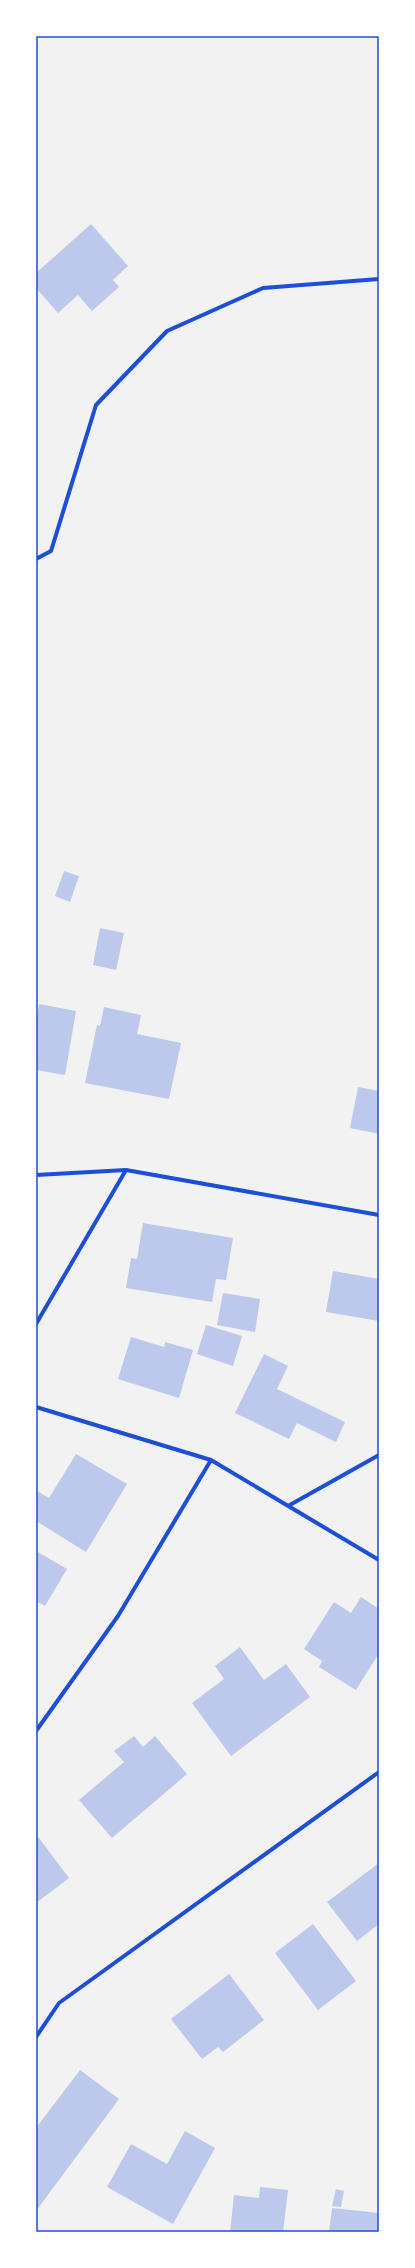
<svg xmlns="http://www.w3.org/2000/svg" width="415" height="2268" viewBox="0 0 415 2268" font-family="'Asap Condensed',sans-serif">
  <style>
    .building { fill: #bdc9ec }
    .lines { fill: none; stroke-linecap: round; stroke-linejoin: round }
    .minor { stroke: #1d4ed8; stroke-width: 4 }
    .neatline { fill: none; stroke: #1d4ed8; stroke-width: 1.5 }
  </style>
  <rect width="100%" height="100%" fill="#f2f2f2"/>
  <!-- building -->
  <path class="building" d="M91 224 128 266 113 280 119 287 92 311 78 295 58 313 36 288V273Z
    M64 871 79 876 70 902 55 896Z
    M100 928 124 933 116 970 93 965Z
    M39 1004 76 1011 65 1075 36 1070V1023Z
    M104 1007 141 1015 137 1034 181 1043 169 1099 85 1083 97 1025 100 1026Z
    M358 1087 379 1091V1134L350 1128Z
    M143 1223 233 1238 226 1280 216 1279 212 1302 126 1288 131 1258 137 1259Z
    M333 1271 379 1279V1321L326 1312Z
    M223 1293 260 1299 255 1332 217 1325Z
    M206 1325 242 1336 233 1366 197 1354Z
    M131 1337 164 1347 165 1342 193 1350 179 1398 118 1379Z
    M264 1354 288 1366 277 1389 345 1422 336 1442 297 1423 289 1439 235 1413Z
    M76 1454 127 1484 86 1552 36 1521V1493L37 1491 49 1498Z
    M36 1551 67 1569 45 1606 36 1601Z
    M361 1597 379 1609V1653L356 1690 319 1667 322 1661 304 1649 334 1602 351 1613Z
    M240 1647 264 1680 286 1664 310 1697 231 1756 192 1703 224 1679 215 1666Z
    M134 1736 143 1747 155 1736 187 1774 112 1838 79 1800 124 1762 114 1751Z
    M36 1834 69 1878 36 1903Z
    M379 1863V1924L357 1941 327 1902Z
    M313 1924 356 1981 318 2010 275 1953Z
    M229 1974 264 2020 223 2052 218 2047 202 2059 171 2019Z
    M80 2070 119 2099 36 2211V2128Z
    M185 2131 215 2148 173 2224 107 2187 131 2144 167 2164Z
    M260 2187 288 2190 283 2232H230L234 2195 259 2198Z
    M336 2189 344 2191 341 2207 332 2206Z
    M332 2208 379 2213V2232H329Z"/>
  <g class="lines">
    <!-- minor -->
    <path class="minor" d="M36 559 51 551 96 405 167 331 263 288 379 279
      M36 1175 126 1170 379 1215
      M36 1324 126 1170
      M36 1407 211 1460 379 1560
      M288 1506 379 1455
      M36 1731 118 1616 211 1460
      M36 2037 59 2003 379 1772"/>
  </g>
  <!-- border -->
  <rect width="415" height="2268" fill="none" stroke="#ffffff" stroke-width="74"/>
  <rect x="37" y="37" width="341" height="2194" class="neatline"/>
</svg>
